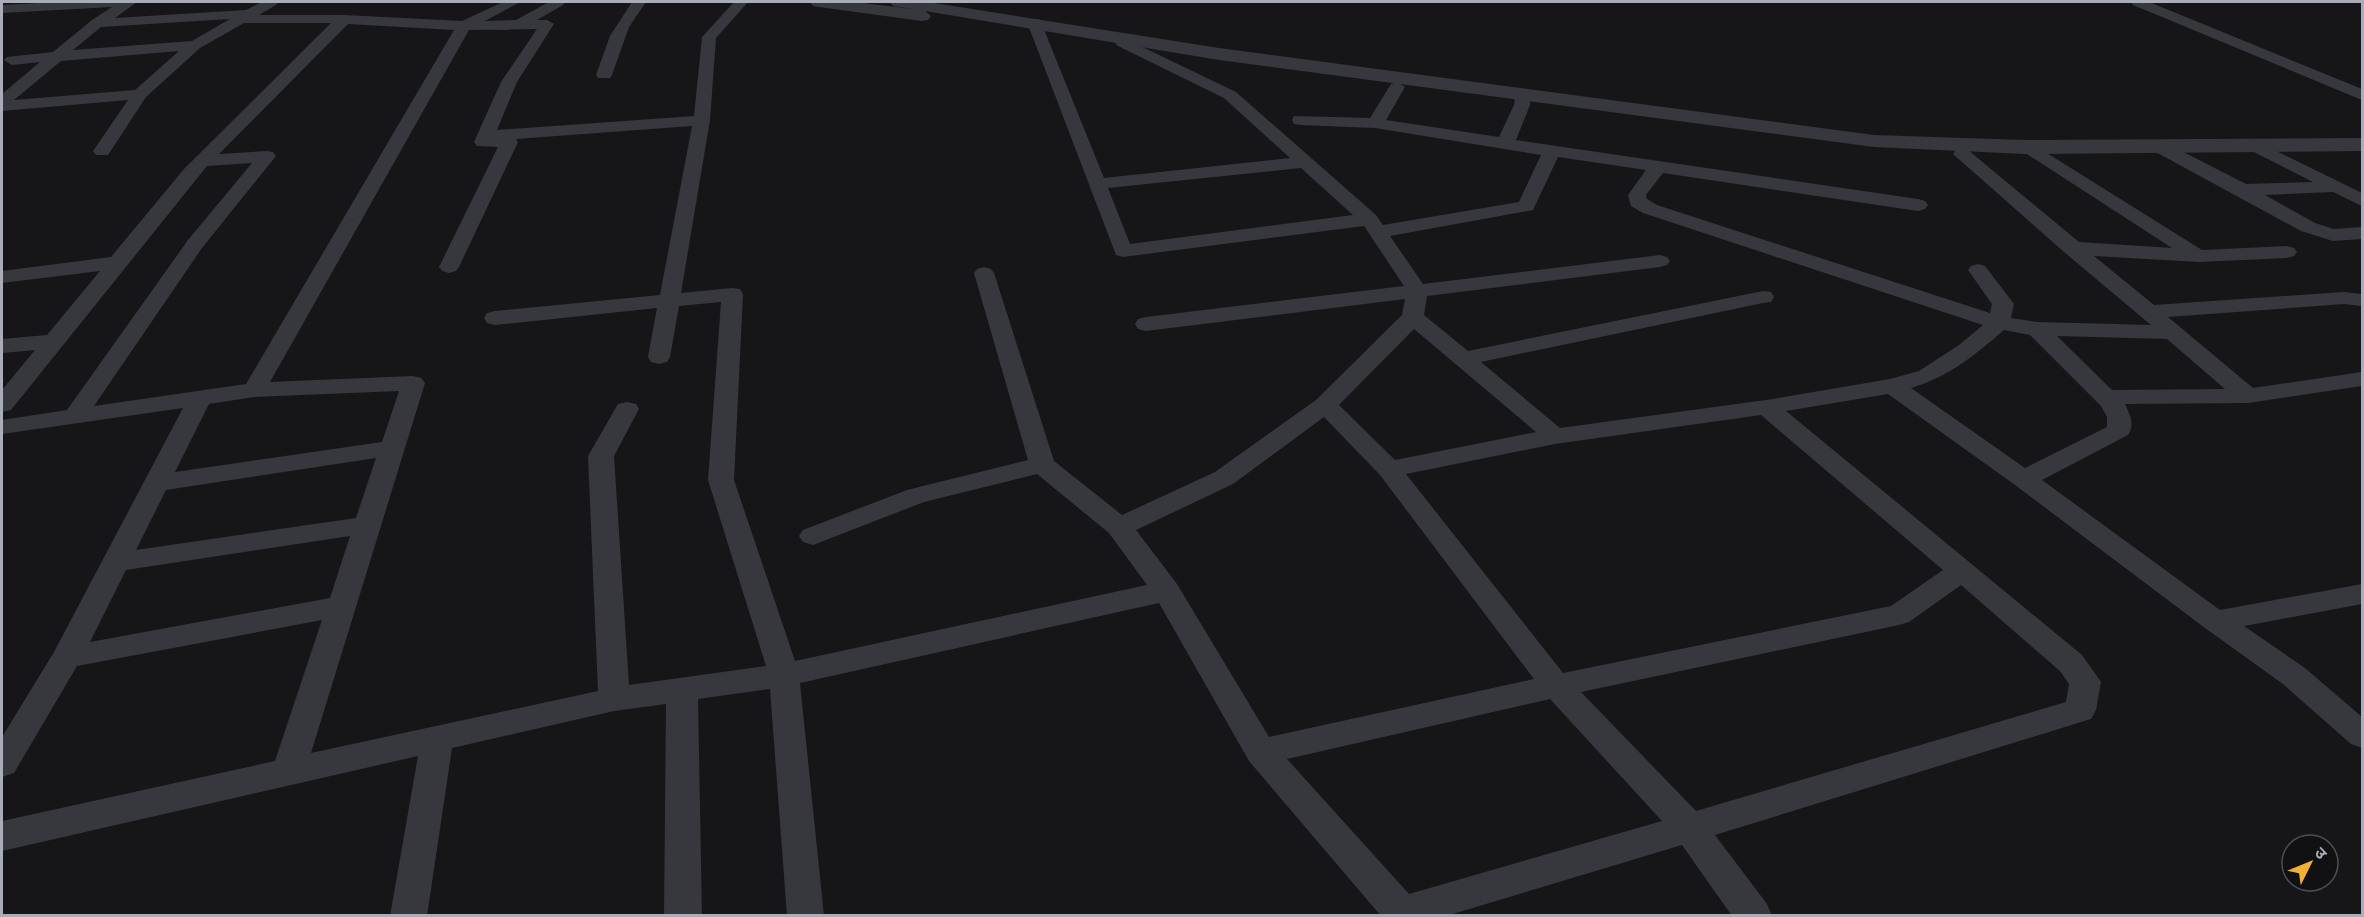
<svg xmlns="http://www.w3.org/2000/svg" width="2364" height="917" viewBox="0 0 2364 917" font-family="'Fira Sans','Noto Sans Devanagari',sans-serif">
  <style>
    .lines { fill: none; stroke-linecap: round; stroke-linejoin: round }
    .minor { fill: #37383d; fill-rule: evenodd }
    .tertiary { fill: #37383d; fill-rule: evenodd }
  </style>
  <rect width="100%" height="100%" fill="#161618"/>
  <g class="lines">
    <!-- minor -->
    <path class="minor" d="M61 2H137L115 18 246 10 262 2H278L276 5 259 15H344L462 21 503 2H520L485 21 516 20 549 2H565L563 5 537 20H547L554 24 517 82 497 130 694 116 702 37 734 2H748L716 38 710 120 681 293 732 288 740 289 743 294 734 480 795 661 1147 585 1109 533 1037 474 924 502 813 545 803 542 799 536 803 530 907 490 1028 460 974 273 977 269 984 267 991 269 994 273 1054 461 1122 515 1215 472 1316 400 1402 315 1405 299 1146 331 1138 329 1135 324 1138 319 1146 317 1404 286 1364 226 1123 257 1116 255 1027 22 1029 19H1039L1041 22 1104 178 1290 158 1224 98 1118 46 1115 43C1119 38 1121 35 1127 34L1134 38 1132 42 1236 92 1376 215 1383 225 1519 202 1541 155 1375 128 1300 125 1294 124 1292 120 1294 116 1370 118 1391 84 1397 82 1405 87 1386 120 1499 137 1514 105 1515 96 1523 91 1531 96 1530 105 1516 140 1918 199 1925 201 1928 205 1925 209 1918 211 1663 173 1646 195 1647 199 1657 205 1990 313 1992 304 1968 270 1971 266 1978 264 1985 266 2014 304 2011 318 2037 322 2151 325 2064 252 1953 154 1956 150H1968L2079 242 2172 248 2016 147 2019 143H2031L2202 250 2287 246 2294 248 2297 252 2294 256 2287 258 2199 262 2094 256 2154 305 2344 292 2362 294V306L2344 304 2168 317 2253 388 2362 372V386L2248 403 2125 404C2130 415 2135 424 2128 435L2042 480 2220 610 2362 584V604L2244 626 2305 668 2362 717V748L2351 744 2283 684 2205 628 2015 485 1888 394 1786 411 2082 655 2101 682 2096 710 2091 719 1715 835 1767 904 1772 916H1732L1682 845 1446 916H1381L1249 761 1159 603 800 683 824 916H787L770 689 698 699 702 916H664L666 704 614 711 452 748 427 916H390L418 756 2 851V821L275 761 322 620 77 666 14 773 2 777V737L54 652 183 408 2 434V420L67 410 188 240 252 163 207 166 11 410 2 412V390L35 350 2 353V339L47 335 100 271 2 283V271L111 257 184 169 331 23H244L200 48 146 97 108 155H96L93 151 128 100 2 111V94L40 62 12 65 4 60 7 57 53 52 92 20 112 7 2 13V5ZM230 19 192 41 73 50 101 27ZM348 24 454 30 246 384 94 406 202 248 276 156 273 152 267 151 219 154ZM537 29 501 82 474 142 477 146 498 147 439 267 442 271 449 273 456 271 459 267 518 142 516 139 692 126 660 295 495 311 487 313 484 318 487 323 495 325 657 308 648 357 651 362 659 364 667 362 670 357 679 306 721 302 708 480 766 666 629 685 614 456 639 409 636 404 627 402 618 404 588 456 598 691 311 753 425 383 421 378 413 376 270 382 469 30ZM179 51 135 90 14 100 61 61ZM1558 157 1646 170 1628 195 1631 206 1643 213 1983 325 1959 345 1919 371 1890 379 1766 400 1560 428 1481 362 1763 303 1771 302 1774 297 1771 292 1763 291 1468 351 1424 315 1427 296 1660 267 1667 265 1670 261 1667 257 1660 255 1423 284 1390 236 1533 210ZM1301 168 1353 215 1130 244 1108 188ZM1414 329 1536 432 1395 460 1339 405ZM2004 330 2030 335 2101 406 2107 417V427L2025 468 1911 388C1948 377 1974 356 2004 330ZM2057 336 2167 339 2225 389 2112 390ZM399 391 382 442 175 472 209 404 254 397ZM1761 415 1943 570 1891 606 1563 673 1406 474 1555 444ZM1324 417 1380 475 1534 679 1269 737 1177 584 1136 530 1233 484ZM376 458 356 518 136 550 166 490ZM350 536 330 598 90 642 126 570ZM1961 585 2060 671 2069 684 2066 702 1696 811 1581 692 1899 625 1909 622ZM1550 699 1662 821 1409 894 1287 759Z
      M632 2H646L629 27 612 75 610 78H598L596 75 610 36Z
      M2131 2H2149L2362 89V100L2133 5Z
      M2252 139 2362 193V206L2333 192 2265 195 2315 223 2334 229 2362 227V239L2333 241 2301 231 2152 150 2149 146 2152 142H2164L2246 184 2313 182 2246 148 2243 144 2246 140Z"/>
    <!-- tertiary -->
    <path class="tertiary" d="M810 2H854L913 9 893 6 890 2H928L1219 48 1874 135 2025 140 2362 138V151L2025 154 1874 147 1219 60 925 11 931 16 928 20 922 21 819 7 813 6Z"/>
  </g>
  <!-- border -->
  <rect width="2364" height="917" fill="none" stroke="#a8adb8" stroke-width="6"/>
  <!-- north arrow -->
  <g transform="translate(2310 863) rotate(47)"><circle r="28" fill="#111113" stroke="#4d4f55" stroke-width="1.5"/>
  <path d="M0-4.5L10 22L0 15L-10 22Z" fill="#f2b134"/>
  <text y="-9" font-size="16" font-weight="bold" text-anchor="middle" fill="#a8adb8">उ</text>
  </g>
</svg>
